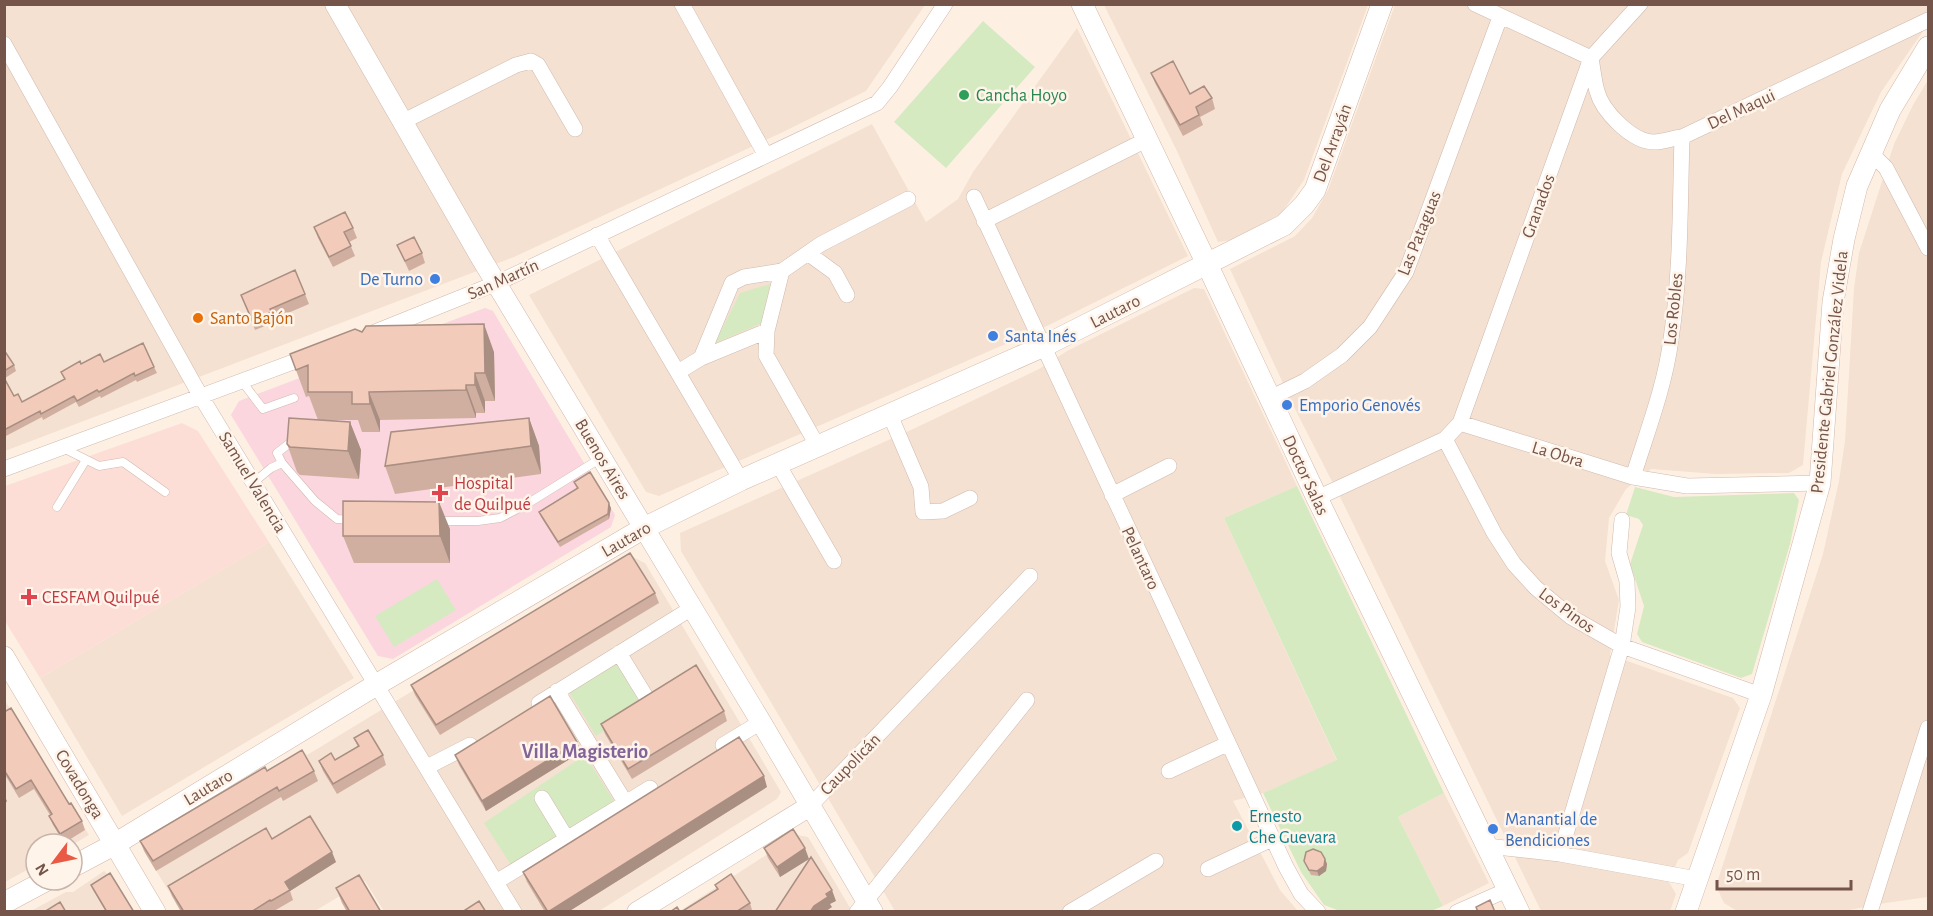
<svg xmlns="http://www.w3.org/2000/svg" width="1933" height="916" viewBox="0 0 1933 916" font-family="'Alegreya Sans',sans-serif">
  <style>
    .residential { fill: #f4e1d1 }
    .commercial { fill: #fdded7 }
    .medical { fill: #fbd6de }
    .green { fill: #d6eac1 }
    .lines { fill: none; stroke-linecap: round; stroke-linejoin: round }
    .service-casing { stroke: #d0b9ad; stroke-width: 9 }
    .minor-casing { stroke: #d0b9ad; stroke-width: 16 }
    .tertiary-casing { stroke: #d0b9ad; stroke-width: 21 }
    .secondary-casing { stroke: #d3b8a9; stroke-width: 22 }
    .service { stroke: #fff; stroke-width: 8 }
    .minor { stroke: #fff; stroke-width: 15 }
    .tertiary { stroke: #fff; stroke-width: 20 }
    .secondary { stroke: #fff; stroke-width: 21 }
    .wall { fill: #d0afa0 }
    .shaded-wall { fill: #a98e82 }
    .building { fill: #f2cbba; stroke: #a98e82; stroke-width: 1.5 }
    .leisure-dot { fill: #2e9e5b; stroke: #fff4ea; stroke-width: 2 }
    .shop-dot { fill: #3f7fe0; stroke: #fff4ea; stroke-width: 2 }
    .food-dot { fill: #e8710a; stroke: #fff4ea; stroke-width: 2 }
    .health-dot { fill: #e0444e; stroke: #fff4ea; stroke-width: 2 }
    .culture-dot { fill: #0f9aa8; stroke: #fff4ea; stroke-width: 2 }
    .labels { text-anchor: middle; stroke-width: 5; stroke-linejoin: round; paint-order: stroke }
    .leisure-label { font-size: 18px; fill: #27864d; stroke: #fff4ea; text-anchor: start }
    .street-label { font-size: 18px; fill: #755449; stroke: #fff4ea }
    .shop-label { font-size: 18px; fill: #366cbe; stroke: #fff4ea; text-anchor: start }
    .food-label { font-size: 18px; fill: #c56008; stroke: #fff4ea; text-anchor: start }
    .health-label { font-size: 18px; fill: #be3a42; stroke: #fff4ea; text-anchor: start }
    .culture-label { font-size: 18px; fill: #0d838f; stroke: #fff4ea; text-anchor: start }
    .neighbourhood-label { font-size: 20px; font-weight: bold; fill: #826499; stroke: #fff4ea }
  </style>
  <rect width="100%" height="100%" fill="#fdf0e3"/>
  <!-- residential -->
  <path class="residential" d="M5 5H925L866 91 781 133 514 257 5 451Z
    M1104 5H1368L1304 180 1281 214 1232 240 1218 242 1176 149Z
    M1395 5H1928V24L1881 92 1842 174 1821 262 1803 465 1789 473 1716 474 1651 469 1626 489 1609 518 1605 561 1619 600 1610 655 1733 698 1740 708 1688 853 1678 860 1669 882 1676 894 1670 911H1541L1344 505 1295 409 1230 269 1295 236 1312 218 1328 190Z
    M1077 28 1188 256 1049 325 659 496 646 492 529 295 872 124 926 222 958 199 973 172Z
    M1928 80V897L1886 903 1844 911H1737L1724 903 1716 886 1823 554 1839 481 1845 441 1854 288 1859 253 1894 144 1913 105Z
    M1194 288 1204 289 1297 486 1224 518 1337 761 1263 793 1233 801 1280 890 1298 911H895L681 551 680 533 913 429 1039 369 1067 351Z
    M269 542 354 678 122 816 40 678Z
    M633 557 645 563 781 792 777 799 599 911H384L365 881 315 911H181L144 851 146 844 303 750 307 755Z
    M4 699 89 835 72 845 36 844V865L5 882Z
    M1444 793 1489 883 1443 906 1398 817Z
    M797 835 808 837 852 911 678 912Z
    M104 871 112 878 133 912H29L66 892H73Z"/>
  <!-- commercial -->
  <path class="commercial" d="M182 423 198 431 269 542 40 678 5 621V486Z"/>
  <!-- medical -->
  <path class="medical" d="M485 308 493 311 611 508 615 515 611 527 393 659 378 656 231 415 239 401Z"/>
  <!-- green -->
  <path class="green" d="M983 21 1035 67 946 168 894 122Z
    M770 284 762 323 715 343 740 293Z
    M1297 486 1444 793 1398 817 1443 906 1431 911H1340L1324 905 1301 872 1263 793 1337 760 1224 518Z
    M1635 487 1674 497 1794 493 1799 500 1790 544 1752 674 1741 678 1642 642 1637 634 1644 606 1630 564 1643 525 1639 519 1626 515Z
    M437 579 456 610 394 647 375 616Z
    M618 661 646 704 596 736 569 692Z
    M585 755 614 801 511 865 484 823Z"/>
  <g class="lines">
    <defs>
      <path id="service" d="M241 380 263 409 294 398
        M63 448 99 466 123 462 165 492
        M282 463 277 453 295 439
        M253 483 271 468 282 463 315 501 337 519 353 520
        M57 507 86 460
        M437 521H478L500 518 527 504 601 458"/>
      <path id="minor" d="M682 4 765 154
        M1475 4 1591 58C1593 69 1594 81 1597 91 1602 111 1632 142 1654 142 1663 142 1673 138 1682 137L1928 20
        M4 44 200 395 514 912
        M402 122 516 65 531 61 538 65 575 129
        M1871 153 1886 168 1928 248
        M974 197 1286 867 1301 894 1318 912
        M984 221 1148 139
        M597 235 741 480
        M809 254 835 273 847 295
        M375 332 497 283 877 103 890 87 945 4
        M701 358 767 331
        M678 372 701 358 732 283 744 277 782 271
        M1270 398 1305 381 1342 355 1370 327 1406 272 1500 17
        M890 415 921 487 923 512 943 511 970 498
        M1460 423 1591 58 1640 4
        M1445 439 1494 533 1514 564 1536 588 1571 617 1622 646 1761 695
        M817 445 766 355 767 331 782 271 821 244 908 199
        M778 464 834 561
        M4 469 312 355
        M1633 477C1647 432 1665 386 1671 339 1681 273 1680 204 1682 137
        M1112 495 1169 466
        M1317 498 1445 439 1460 423 1633 477 1687 486 1820 483
        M619 653 646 697
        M557 691 625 802
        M539 703 692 608
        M723 745 761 722
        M427 767 470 745
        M1169 771 1227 744
        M542 798 567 839
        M810 806 1030 576
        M1487 846 1560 854 1697 879
        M1560 854 1622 646 1628 607 1627 581 1619 553 1622 520
        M1208 869 1272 839
        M496 882 650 788
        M857 912 1027 700
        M1070 912 1156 861
        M1457 912 1507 890
        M1870 912 1928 728"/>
      <path id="tertiary" d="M335 4 481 258 761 722 873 912
        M637 912 810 806"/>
      <path id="secondary" d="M1082 4 1207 264 1317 498 1519 912
        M4 657 155 912
        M72 867 115 844 376 685 644 528 741 480 1044 346 1284 225 1304 205 1315 190 1382 4
        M4 903 47 880
        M1686 912 1761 695 1820 483 1833 302 1844 239 1857 186 1890 110 1928 47"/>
    </defs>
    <!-- service casing -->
    <use href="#service" class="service-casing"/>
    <!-- minor casing -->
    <use href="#minor" class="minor-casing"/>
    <!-- tertiary casing -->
    <use href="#tertiary" class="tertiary-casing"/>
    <!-- secondary casing -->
    <use href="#secondary" class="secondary-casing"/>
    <!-- service -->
    <use href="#service" class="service"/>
    <!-- minor -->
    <use href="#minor" class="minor"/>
    <!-- tertiary -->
    <use href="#tertiary" class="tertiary"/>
    <!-- secondary -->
    <use href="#secondary" class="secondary"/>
  </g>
  <!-- wall -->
  <path class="wall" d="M1151 73 1190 94 1212 98 1215 109 1200 117 1203 125 1183 136 1155 83Z
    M314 227 353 228 357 238 349 242 355 256 333 267 318 238Z
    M397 245 422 253 425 263 409 271Z
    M305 294 309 304 274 319 275 322 255 330 241 295Z
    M362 332 494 352 495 401H485V413H476V418L380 420V432H362L358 420H328L350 422 361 450 359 479 300 475 297 472 287 444 318 420 309 396 306 397 290 354Z
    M4 350 14 365 16 371 5 378 14 396 22 402 64 379 61 372 81 364 104 362 154 367 157 373 137 382 136 380 101 398 100 396 79 407 76 402 43 420 42 417 4 437Z
    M529 418 539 446 541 474 395 494 385 466Z
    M574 482 611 508 609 519 560 547 541 517 539 512 577 489Z
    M450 529V563H354L343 536Z
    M655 593 659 603 440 735 415 695 411 685Z
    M724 711 727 721 632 779 605 734 601 724Z
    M4 712 82 821 85 830 64 843 53 825 49 816 50 815 34 789 19 798 4 773Z
    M354 738 383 755 386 765 337 794 323 771 319 761 335 760 358 747Z
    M577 742 581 752 486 811 459 765 455 755Z
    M267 771H314L318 781 283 801 281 797 156 871 144 851 140 841Z
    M767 787 568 912H545L527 882 523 872Z
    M272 839 336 862 290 891 293 900 274 911 273 910 270 912H181L172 896 168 886Z
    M764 848 809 859 780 877 768 858Z
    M1325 859 1327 864 1326 871 1319 876 1311 875 1304 861Z
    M91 885 134 912H106L93 890Z
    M715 885 750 903 752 910 749 912H681L717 890Z
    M336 888 381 912H347L342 903Z"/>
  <!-- shaded-wall -->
  <path class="shaded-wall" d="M484 324 494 352 495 401 485 373Z
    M475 373 485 401V413L475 385Z
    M466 385 476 413V418L466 390Z
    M369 392 380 420V432L370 404Z
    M529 418 539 446 541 474 531 446Z
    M350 422 361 450 359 479 348 451Z
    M439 502 450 529V563L440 536Z
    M609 503 611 508 609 519 608 514Z
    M577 742 581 752 486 811 482 801Z
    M764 776 767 787 568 912H548Z
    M4 795 7 801 4 806Z
    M805 848 809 859 780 877 777 867Z
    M332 852 336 862 290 891 285 882Z
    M1325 859 1327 864 1326 871 1319 876 1317 871Z
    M832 890 836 901 830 904 832 907 825 912H810L814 906 826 894Z"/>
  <!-- building -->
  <path class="building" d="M1173 61 1190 94 1204 86 1212 98 1196 107 1199 115 1180 125 1151 73Z
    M345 212 353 228 344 232 351 246 329 257 314 227Z
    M414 237 422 253 405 261 397 245Z
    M295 270 305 294 270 309 272 312 252 320 241 295Z
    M484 324 485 373H475V385H466V390L369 392 370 404H352V392H308V365L296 370 290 354 355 329 362 332 366 326Z
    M143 343 154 367 135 376 134 373 99 392 97 390 77 401 74 396 41 414 40 411 4 430V378L14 396 18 394 22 402 65 379 61 372 80 361 81 364 100 354 104 362Z
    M4 350 14 365 4 371Z
    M289 418 350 422 348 451 290 447 287 444Z
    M529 418 531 446 385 466 391 432Z
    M590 472 609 503 608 514 558 542 539 512 578 488 574 482Z
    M343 501 439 502 440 536H343Z
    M630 553 655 593 436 725 411 685Z
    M696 665 724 711 628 769 601 724Z
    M550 696 577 742 482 801 455 755Z
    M11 708 69 804 71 803 82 821 60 834 49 816 52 814 31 780 16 789 4 770V712Z
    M368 730 383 755 333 784 319 761 331 753 335 760 359 746 354 738Z
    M739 737 764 776 548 912 523 872Z
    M302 750 314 771 279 791 277 787 153 861 140 841 265 767 267 771Z
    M310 816 332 852 285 882 290 890 271 901 270 900 251 912H184L168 886 266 828 272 839Z
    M793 829 805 848 777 867 764 848Z
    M1313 849 1321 852 1325 859 1324 866 1317 871 1309 870 1304 861 1306 852Z
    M811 857 832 890 826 894 828 897 814 906 810 912H775Z
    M110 873 134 912H107L91 885Z
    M731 874 750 903 736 912H681L718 889 715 885Z
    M359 875 381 912H350L336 888Z
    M1490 900 1495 912H1478L1476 907Z
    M479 901 486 912H462Z
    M60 902 66 912H44Z
    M677 907 680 912H670Z"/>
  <!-- markers -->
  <circle class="leisure-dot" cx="964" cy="95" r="6"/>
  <g class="shop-dot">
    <circle cx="435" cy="279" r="6"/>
    <circle cx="993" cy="336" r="6"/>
    <circle cx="1287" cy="405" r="6"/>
    <circle cx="1493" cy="829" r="6"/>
  </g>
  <circle class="food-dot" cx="198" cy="318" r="6"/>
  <g class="health-dot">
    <path d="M437 484h6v6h6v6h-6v6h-6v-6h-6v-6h6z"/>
    <path d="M26 588h6v6h6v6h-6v6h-6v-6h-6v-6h6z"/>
  </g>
  <circle class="culture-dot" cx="1237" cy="826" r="6"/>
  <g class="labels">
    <!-- leisure labels -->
    <g class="leisure-label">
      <text x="976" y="101">Cancha Hoyo</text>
    </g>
    <!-- street labels -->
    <g class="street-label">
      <text transform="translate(1741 109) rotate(-25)" y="6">Del Maqui</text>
      <text transform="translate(1332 143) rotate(-70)" y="6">Del Arrayán</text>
      <text transform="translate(1538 206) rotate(-70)" y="6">Granados</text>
      <text transform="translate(1419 233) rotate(-68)" y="6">Las Pataguas</text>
      <text transform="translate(503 279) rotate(-24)" y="6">San Martín</text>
      <text transform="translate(1673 309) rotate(-84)" y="6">Los Robles</text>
      <text transform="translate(1115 311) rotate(-27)" y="6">Lautaro</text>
      <text transform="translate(1829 372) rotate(-84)" y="6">Presidente Gabriel González Videla</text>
      <text transform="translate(1558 454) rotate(17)" y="6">La Obra</text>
      <text transform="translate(603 459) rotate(59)" y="6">Buenos Aires</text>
      <text transform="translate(1306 475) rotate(65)" y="6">Doctor Salas</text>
      <text transform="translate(253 482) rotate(59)" y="6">Samuel Valencia</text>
      <text transform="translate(626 539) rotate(-30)" y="6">Lautaro</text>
      <text transform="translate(1141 558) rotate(65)" y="6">Pelantaro</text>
      <text transform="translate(1567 610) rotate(36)" y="6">Los Pinos</text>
      <text transform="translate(850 764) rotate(-46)" y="6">Caupolicán</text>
      <text transform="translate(80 784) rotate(59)" y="6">Covadonga</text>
      <text transform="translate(208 787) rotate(-31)" y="6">Lautaro</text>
    </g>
    <!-- shop labels -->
    <g class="shop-label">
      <text x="423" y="285" text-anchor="end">De Turno</text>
      <text x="1005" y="342">Santa Inés</text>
      <text x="1299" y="411">Emporio Genovés</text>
      <text x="1505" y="825">Manantial de<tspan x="1505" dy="21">Bendiciones</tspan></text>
    </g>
    <!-- food labels -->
    <g class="food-label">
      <text x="210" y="324">Santo Bajón</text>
    </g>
    <!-- health labels -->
    <g class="health-label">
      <text x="454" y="489">Hospital<tspan x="454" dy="21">de Quilpué</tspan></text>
      <text x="42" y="603">CESFAM Quilpué</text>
    </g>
    <!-- culture labels -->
    <g class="culture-label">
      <text x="1249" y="822">Ernesto<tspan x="1249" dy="21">Che Guevara</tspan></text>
    </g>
    <!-- neighbourhood labels -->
    <g class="neighbourhood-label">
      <text x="585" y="758">Villa Magisterio</text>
    </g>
  </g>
  <!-- border -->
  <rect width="1933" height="916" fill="none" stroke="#755449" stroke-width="12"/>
  <!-- north arrow -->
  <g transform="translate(54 862) rotate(238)"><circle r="28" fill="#fff4ea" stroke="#c8b4aa" stroke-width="1.5"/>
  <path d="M0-4.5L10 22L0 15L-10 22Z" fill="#e85a46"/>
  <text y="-9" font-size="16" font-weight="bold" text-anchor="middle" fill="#755449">N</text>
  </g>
  <!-- scale -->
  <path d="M1717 880v9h134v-9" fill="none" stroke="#755449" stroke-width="3"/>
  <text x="1726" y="880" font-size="18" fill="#755449" stroke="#fff4ea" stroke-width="4.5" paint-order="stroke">50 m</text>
</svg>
